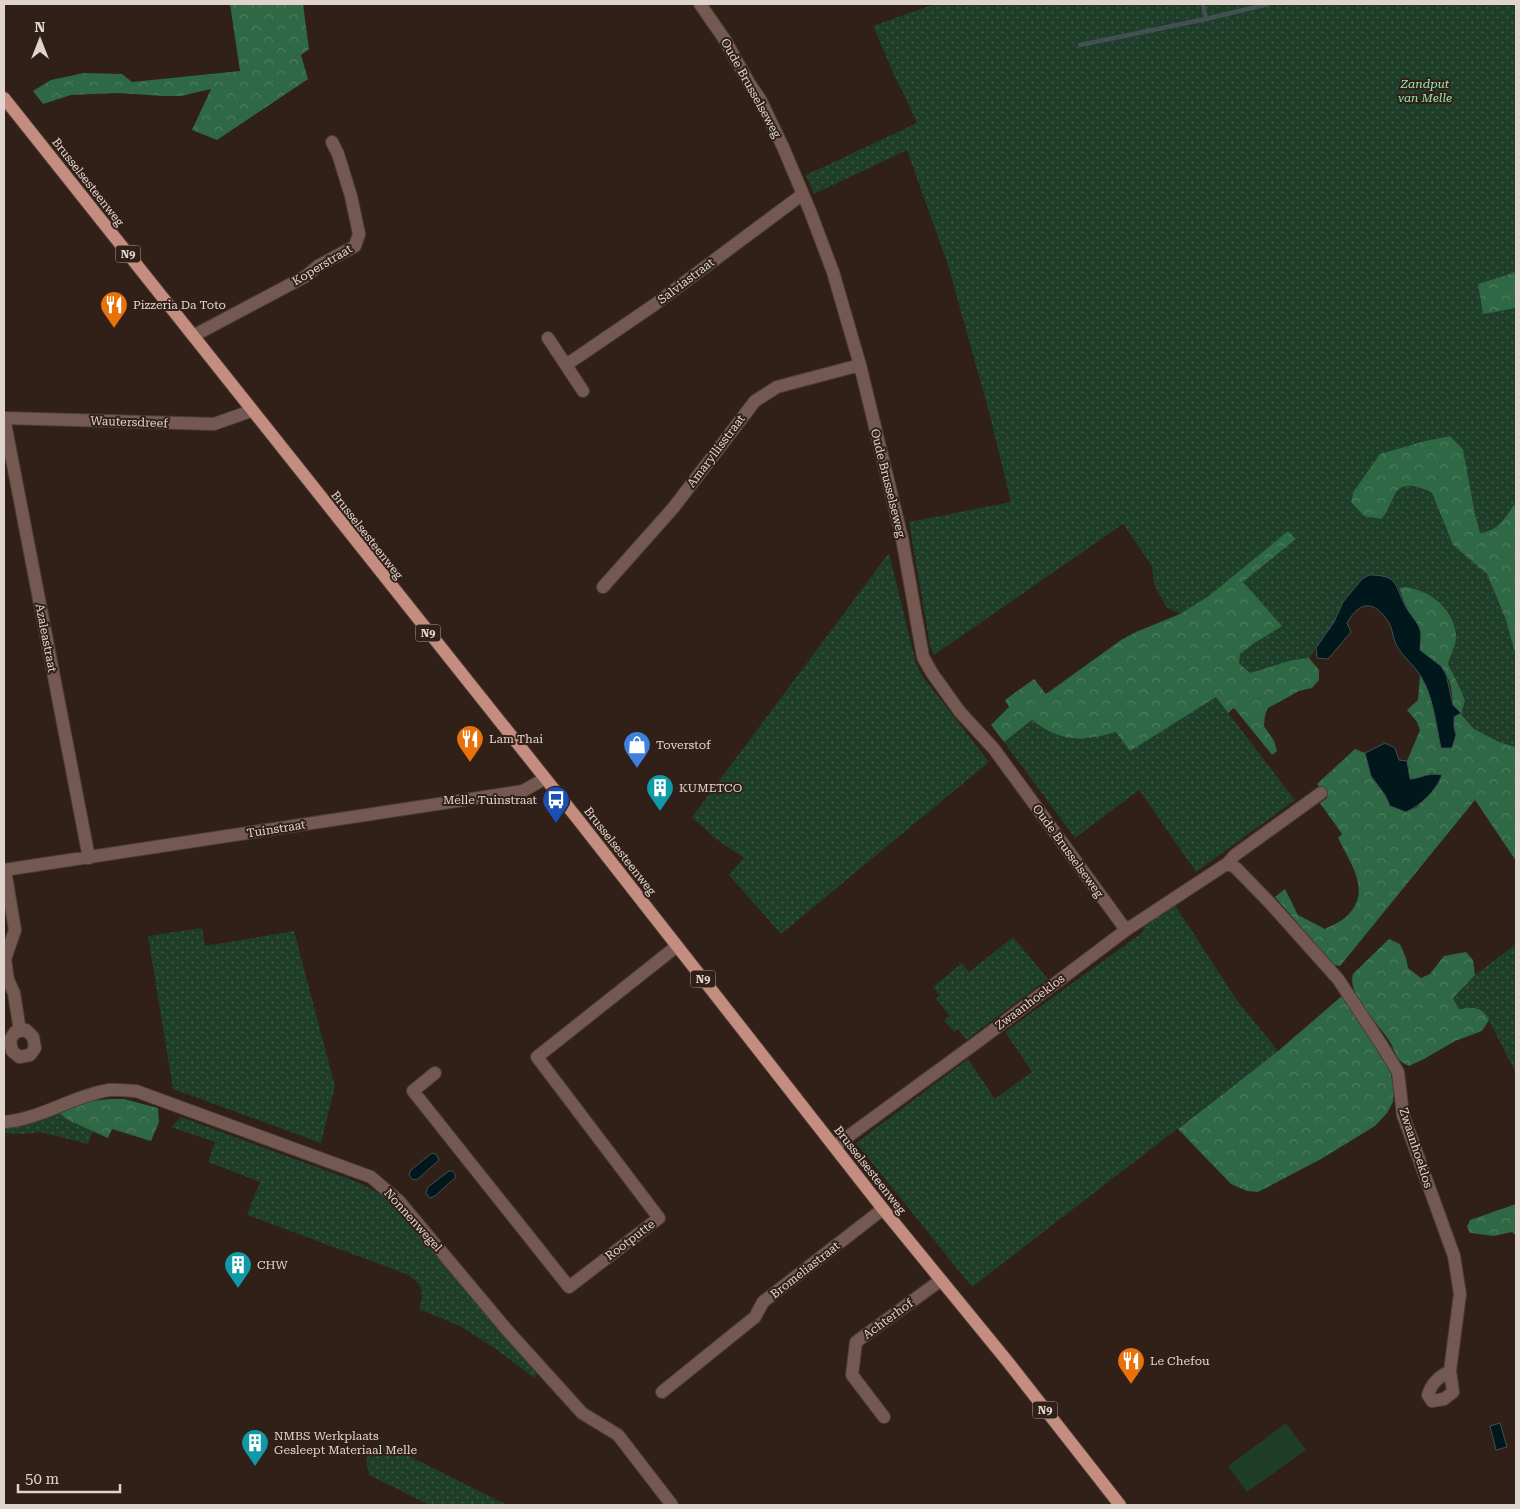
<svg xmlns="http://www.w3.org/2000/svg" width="1520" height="1509" viewBox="0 0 1520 1509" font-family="'Roboto Serif',serif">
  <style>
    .grass { fill: url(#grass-dots) }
    .forest { fill: url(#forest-crowns) }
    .pitch { fill: #1e3e29 }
    .water { fill: #00171c; stroke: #435051 }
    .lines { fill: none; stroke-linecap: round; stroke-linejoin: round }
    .stream { stroke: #435051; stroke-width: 4.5 }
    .street-casing { stroke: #4d3d34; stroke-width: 14 }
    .primary-casing { stroke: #4d3d34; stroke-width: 14 }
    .street { stroke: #745952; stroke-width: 12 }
    .primary { stroke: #c58d80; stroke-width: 12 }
    .labels { text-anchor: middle; stroke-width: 4; stroke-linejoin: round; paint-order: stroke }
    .shield { fill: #312017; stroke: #ac9e97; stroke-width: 1 }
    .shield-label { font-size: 11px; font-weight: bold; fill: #e0d4ce }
    .park-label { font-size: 12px; font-style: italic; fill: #94e9b1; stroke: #312017 }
    .street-label { font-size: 12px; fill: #e0d4ce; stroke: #312017 }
    .poi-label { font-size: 12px; fill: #e0d4ce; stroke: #312017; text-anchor: start }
  </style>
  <defs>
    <pattern id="grass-dots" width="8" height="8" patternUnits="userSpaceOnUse" patternTransform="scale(1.25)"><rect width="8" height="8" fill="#1e3e29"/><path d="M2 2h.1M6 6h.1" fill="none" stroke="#3e5947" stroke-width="1.8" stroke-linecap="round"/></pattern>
    <pattern id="forest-crowns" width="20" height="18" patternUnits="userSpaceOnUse" patternTransform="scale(1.25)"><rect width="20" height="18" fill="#2e6844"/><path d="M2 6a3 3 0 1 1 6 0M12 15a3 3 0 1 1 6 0" fill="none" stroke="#4c7d5e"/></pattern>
  </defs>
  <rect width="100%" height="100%" fill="#312017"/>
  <!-- grass -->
  <path class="grass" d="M935 4H1516V272L1478 284 1483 313 1516 308V505L1513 506C1505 520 1497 530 1480 533L1475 514 1463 449 1450 436 1425 441 1380 454 1388 512C1390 506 1392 498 1395 493 1404 480 1421 487 1432 493L1453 545 1487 574 1506 620 1516 657V747L1499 742 1474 729 1461 713 1465 701 1461 690 1448 664C1450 658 1454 651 1454 645 1458 613 1431 585 1399 588L1393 581 1369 575 1362 580 1343 602 1334 622 1309 658 1292 660 1250 673 1239 663V654L1253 644 1243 582 1296 539 1288 531 1210 595 1180 614 1166 607 1154 584 1152 566 1123 524 934 655 930 645 909 522 1011 502 989 412 948 265 907 150 814 194 806 175 917 123 902 90 899 86 873 26Z
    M889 553 916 664 923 677 989 762 781 934 729 875 744 858 716 839 692 817Z
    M1216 697 1295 800 1196 872 1139 790 1075 838 1004 742 1032 720 1039 726 1088 739 1200 705Z
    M1175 905 1236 999 1278 1051 972 1287 856 1143 968 1059 995 1099 1032 1072 1005 1032 1143 932 1144 927Z
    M202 928 205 946 294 931 335 1086 321 1143 173 1089 148 936Z
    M1013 937 1048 979 966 1040 958 1029 954 1032 944 1020 950 1016 936 999 940 995 933 987 962 963 969 972Z
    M1516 944V1073L1485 1013 1477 1008 1459 1009 1453 998 1475 975Z
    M58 1112 68 1120 93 1131 88 1144 40 1132 23 1134 4 1133V1127Z
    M181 1117 360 1183 382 1195 397 1209 538 1373 534 1378 496 1349 460 1326 419 1309C424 1291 424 1288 409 1275L247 1215 260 1182 208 1162 215 1142 171 1127Z
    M378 1443 397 1450 507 1505H429L369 1475 366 1460 368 1456 372 1457Z"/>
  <!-- forest -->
  <path class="forest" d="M230 4H303L309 49 301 55 308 79 217 140 192 130 211 89 181 96H164L117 93 71 95 43 104 33 91 51 80 84 73 122 74 132 82 240 71Z
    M1516 272V308L1483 314 1478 284Z
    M1450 436 1463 449 1475 514 1480 533C1497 531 1505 519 1513 506L1516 505V657L1506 620 1487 574 1453 545 1432 493C1421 487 1403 480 1395 494 1390 503 1389 511 1381 519L1364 516 1351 502 1354 491 1380 454 1425 441Z
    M1288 531 1296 539 1243 582 1282 626 1253 644 1240 654 1239 663 1250 673 1292 660 1309 658 1319 670V680L1312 688 1299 691 1268 708 1265 715 1264 726 1274 741 1277 751 1272 755 1234 708 1228 713 1216 697 1130 751 1116 732C1107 734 1098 737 1089 738 1069 741 1047 733 1032 720L1004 742 991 725 1009 707 1005 700 1034 679 1046 694 1121 640 1136 632 1180 614 1210 595Z
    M1405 587C1430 590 1452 607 1456 634 1457 644 1451 654 1448 664L1461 690 1465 701 1461 714 1474 729 1499 742 1516 747V861L1475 800 1340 966 1334 965 1275 897 1285 889 1298 915 1325 929C1331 926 1340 922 1346 917 1373 892 1351 865 1338 838L1342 834 1320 803 1327 798 1317 784 1355 749 1365 753 1371 776 1385 795 1406 812 1417 807 1439 783 1432 773 1417 779H1410L1407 761 1420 730 1417 722 1407 710 1418 700 1420 675 1431 697 1441 748 1456 735C1451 717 1456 691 1446 674 1441 665 1428 657 1420 650V630L1406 607 1399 588Z
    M1389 939 1400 944 1406 958 1408 968 1421 978 1430 974 1444 956 1466 952 1473 960 1475 975 1453 998 1459 1009C1473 1008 1482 1005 1489 1020L1482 1031 1455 1041 1424 1059 1409 1066C1395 1060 1397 1054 1390 1042 1380 1025 1346 995 1353 974Z
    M1343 995 1361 1025 1374 1041 1390 1070 1394 1088 1393 1102 1387 1113 1375 1126 1321 1159 1258 1192 1247 1191 1231 1184 1178 1129 1278 1051Z
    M109 1099H124L158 1108 159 1122 151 1141 112 1129 108 1138 68 1120 58 1112 92 1101Z
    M1516 1204V1235L1512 1232 1494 1236 1470 1233 1467 1227 1470 1220Z"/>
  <!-- pitch -->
  <path class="pitch" d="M1286 1423 1306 1450 1247 1492 1228 1466Z"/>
  <!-- water -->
  <path class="water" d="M1369 575C1400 575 1394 586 1406 607 1410 615 1418 622 1420 630 1422 636 1420 644 1420 650L1441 666 1446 674 1453 705 1461 713 1454 717V727L1456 735 1452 748H1441C1436 725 1433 694 1420 675 1414 665 1404 658 1398 648 1393 640 1393 630 1389 623 1375 600 1360 600 1347 623L1351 632 1328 659 1317 658 1316 648 1334 622 1343 602 1362 579Z
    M1385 743 1395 748 1399 760 1407 761 1410 779C1423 778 1428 772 1442 775 1436 791 1421 805 1406 812L1390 806 1385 795 1371 776 1365 753Z
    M432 1153 436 1154 439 1160 418 1179 413 1180 409 1175 411 1170Z
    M449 1171H453L456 1177 435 1196 430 1198 426 1193 428 1187Z
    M1500 1423 1507 1447 1496 1450 1490 1426Z"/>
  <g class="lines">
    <!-- stream -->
    <path class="stream" d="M1203 4 1206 19
      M1080 45 1206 19 1268 4"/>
    <defs>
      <path id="street" d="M700 4 725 40 749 83 760 99 783 147 810 211 833 272 860 365 902 538 923 657 932 673 960 712 994 749 1126 930
        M193 336 306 276 318 266 355 246 359 234 351 196 338 154 332 142
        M548 338 583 391
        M566 365 654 305 803 194
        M4 418 89 858
        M4 418 214 424 251 411
        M603 587 674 507 755 401 777 387 860 365
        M1228 863 1236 868 1270 903 1338 979 1381 1044 1398 1072 1403 1115 1454 1256 1460 1294 1450 1371 1453 1392 1444 1399 1432 1401 1428 1395C1432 1382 1439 1377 1450 1371
        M4 870 523 791 544 779
        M5 870 15 930 5 959 8 980 14 993 20 1031 15 1032 10 1040 12 1051 19 1057 30 1055 35 1048 33 1037 26 1030 20 1031
        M435 1073 413 1091 569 1287 659 1218 537 1057 677 946
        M4 1122C41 1119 72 1096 109 1090 117 1089 127 1091 136 1091L371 1177 399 1201 507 1330 582 1413 618 1435 672 1505
        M835 1146 980 1040 1126 930 1228 863 1235 855 1321 793
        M662 1392 755 1317 763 1302 883 1209
        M884 1417 852 1375 856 1342 941 1280"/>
      <path id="primary" d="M4 98 580 822 883 1209 1008 1362 1120 1505"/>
    </defs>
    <!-- street casing -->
    <use href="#street" class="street-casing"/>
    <!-- primary casing -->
    <use href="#primary" class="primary-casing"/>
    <!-- street -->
    <use href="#street" class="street"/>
    <!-- primary -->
    <use href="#primary" class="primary"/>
  </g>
  <!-- icons -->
  <defs>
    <symbol id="restaurant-pin" viewBox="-11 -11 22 30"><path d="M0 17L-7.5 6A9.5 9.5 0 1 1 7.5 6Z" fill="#e8710a" stroke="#312017"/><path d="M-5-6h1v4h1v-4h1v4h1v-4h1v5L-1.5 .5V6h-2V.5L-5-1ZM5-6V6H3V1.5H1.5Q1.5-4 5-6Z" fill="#fff"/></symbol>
    <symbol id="shop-pin" viewBox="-11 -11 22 30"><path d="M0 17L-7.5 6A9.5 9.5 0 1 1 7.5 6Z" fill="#3f7fe0" stroke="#312017"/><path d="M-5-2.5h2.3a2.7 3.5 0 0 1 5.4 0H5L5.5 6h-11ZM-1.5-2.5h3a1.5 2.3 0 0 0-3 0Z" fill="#fff"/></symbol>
    <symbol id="building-pin" viewBox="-11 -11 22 30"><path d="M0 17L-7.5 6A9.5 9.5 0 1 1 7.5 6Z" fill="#0f9aa8" stroke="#312017"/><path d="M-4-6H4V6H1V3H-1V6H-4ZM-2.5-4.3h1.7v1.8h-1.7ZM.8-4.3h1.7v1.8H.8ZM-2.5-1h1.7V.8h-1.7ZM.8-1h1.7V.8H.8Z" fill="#fff"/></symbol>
    <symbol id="bus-pin" viewBox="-11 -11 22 30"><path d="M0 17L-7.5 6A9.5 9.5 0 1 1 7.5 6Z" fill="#1a4fb4" stroke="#312017"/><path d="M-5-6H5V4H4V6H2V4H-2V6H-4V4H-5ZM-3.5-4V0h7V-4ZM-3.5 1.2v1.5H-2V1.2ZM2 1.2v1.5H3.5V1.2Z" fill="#fff"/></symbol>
  </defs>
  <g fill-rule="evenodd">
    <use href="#restaurant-pin" x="98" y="289" width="32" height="43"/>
    <use href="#restaurant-pin" x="454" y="723" width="32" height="43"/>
    <use href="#shop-pin" x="621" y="729" width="32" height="43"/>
    <use href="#building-pin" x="644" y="772" width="32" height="43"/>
    <use href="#bus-pin" x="540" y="784" width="32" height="43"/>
    <use href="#building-pin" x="222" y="1249" width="32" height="43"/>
    <use href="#restaurant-pin" x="1115" y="1345" width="32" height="43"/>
    <use href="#building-pin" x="239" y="1427" width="32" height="43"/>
  </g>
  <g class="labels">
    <!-- shield labels -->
    <g class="shield">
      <rect x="115.5" y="245.5" width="25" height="17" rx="4"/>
      <rect x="415.5" y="624.5" width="25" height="17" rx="4"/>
      <rect x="690.5" y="970.5" width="25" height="17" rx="4"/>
      <rect x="1032.5" y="1401.5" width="25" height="17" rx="4"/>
    </g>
    <g class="shield-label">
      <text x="128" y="258">N9</text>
      <text x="428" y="637">N9</text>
      <text x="703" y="983">N9</text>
      <text x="1045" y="1414">N9</text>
    </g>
    <!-- park labels -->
    <g class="park-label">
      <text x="1425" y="88">Zandput<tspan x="1425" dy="14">van Melle</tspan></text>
    </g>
    <!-- street labels -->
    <g class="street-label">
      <text transform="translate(751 88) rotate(61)" y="4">Oude Brusselseweg</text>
      <text transform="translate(88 182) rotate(52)" y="4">Brusselsesteenweg</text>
      <text transform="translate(322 265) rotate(-31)" y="4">Koperstraat</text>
      <text transform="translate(686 281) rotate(-37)" y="4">Salviastraat</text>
      <text transform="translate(129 422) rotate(2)" y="4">Wautersdreef</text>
      <text transform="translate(716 451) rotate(-53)" y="4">Amaryllisstraat</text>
      <text transform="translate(888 483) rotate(76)" y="4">Oude Brusselseweg</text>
      <text transform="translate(367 535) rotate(52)" y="4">Brusselsesteenweg</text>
      <text transform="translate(46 638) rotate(79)" y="4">Azaleastraat</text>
      <text transform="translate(276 829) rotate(-9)" y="4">Tuinstraat</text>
      <text transform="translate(620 851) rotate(52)" y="4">Brusselsesteenweg</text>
      <text transform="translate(1068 851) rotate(54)" y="4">Oude Brusselseweg</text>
      <text transform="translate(1030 1002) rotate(-37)" y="4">Zwaanhoeklos</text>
      <text transform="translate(1416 1148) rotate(72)" y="4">Zwaanhoeklos</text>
      <text transform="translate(870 1170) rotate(52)" y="4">Brusselsesteenweg</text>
      <text transform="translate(413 1220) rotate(48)" y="4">Nonnenwegel</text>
      <text transform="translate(630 1240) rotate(-37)" y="4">Rootputte</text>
      <text transform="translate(805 1270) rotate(-38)" y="4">Bromeliastraat</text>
      <text transform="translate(888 1319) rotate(-36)" y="4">Achterhof</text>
    </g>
    <!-- poi labels -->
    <g class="poi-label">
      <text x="133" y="309">Pizzeria Da Toto</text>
      <text x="489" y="743">Lam Thai</text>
      <text x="656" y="749">Toverstof</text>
      <text x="679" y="792">KUMETCO</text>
      <text x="537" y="804" text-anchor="end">Melle Tuinstraat</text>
      <text x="257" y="1269">CHW</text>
      <text x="1150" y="1365">Le Chefou</text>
      <text x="274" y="1440">NMBS Werkplaats<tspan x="274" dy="14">Gesleept Materiaal Melle</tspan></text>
    </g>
  </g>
  <!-- border -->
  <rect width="1520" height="1509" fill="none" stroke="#e0d4ce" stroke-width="10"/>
  <!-- north arrow -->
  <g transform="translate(40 40)" stroke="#312017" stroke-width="4" paint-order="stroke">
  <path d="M0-4L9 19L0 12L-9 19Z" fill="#e0d4ce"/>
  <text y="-8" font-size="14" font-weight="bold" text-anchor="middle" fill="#e0d4ce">N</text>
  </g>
  <!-- scale -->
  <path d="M18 1484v8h102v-8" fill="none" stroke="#e0d4ce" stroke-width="2.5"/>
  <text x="25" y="1484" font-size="15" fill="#e0d4ce" stroke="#312017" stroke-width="4" paint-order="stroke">50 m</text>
</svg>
